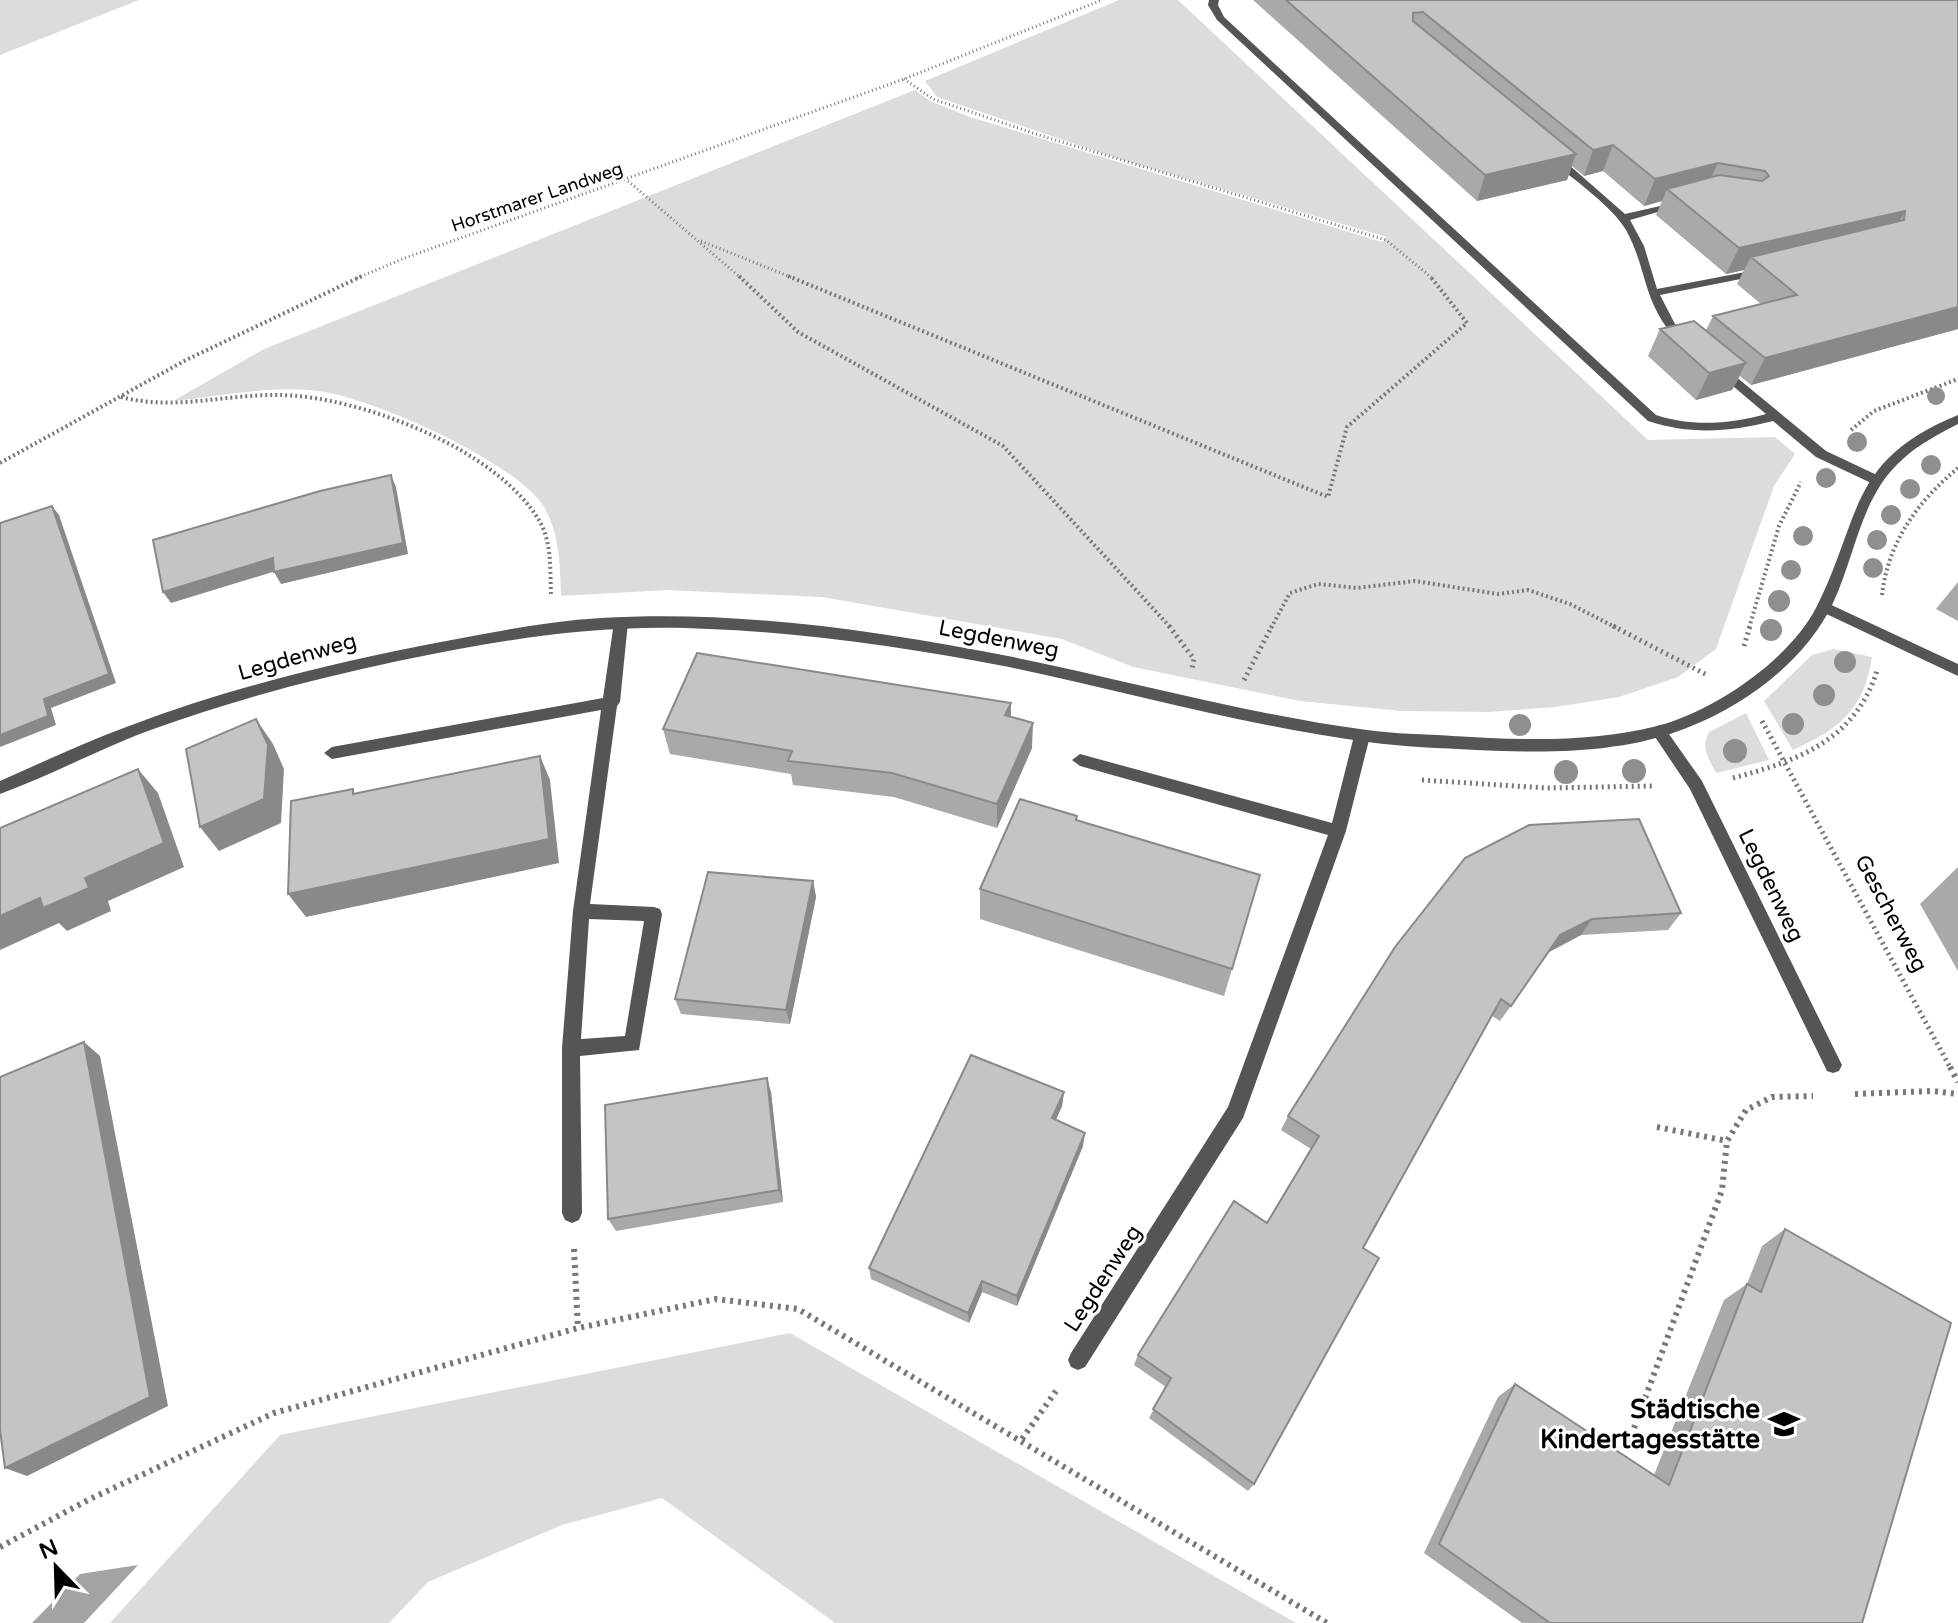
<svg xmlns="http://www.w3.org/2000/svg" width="1958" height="1623" viewBox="0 0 1958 1623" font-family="'Varela Round',sans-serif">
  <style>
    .green { fill: #dcdcdc }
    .water { fill: #a3a3a3 }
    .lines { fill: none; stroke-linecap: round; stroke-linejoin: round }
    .path-far3 { stroke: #777; stroke-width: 3; stroke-dasharray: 1 3; stroke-linecap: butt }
    .path-far2 { stroke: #777; stroke-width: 4; stroke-dasharray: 2 3; stroke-linecap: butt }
    .path-far1 { stroke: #777; stroke-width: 5; stroke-dasharray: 2 4; stroke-linecap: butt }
    .path { stroke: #777; stroke-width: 6; stroke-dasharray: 3 5; stroke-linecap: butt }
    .lane { fill: #555; fill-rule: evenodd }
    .street { fill: #555; fill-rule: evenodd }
    .tree { fill: #8f8f8f }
    .wall { fill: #a9a9a9 }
    .shaded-wall { fill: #898989 }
    .building { fill: #c4c4c4; stroke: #898989; stroke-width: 2 }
    .labels { text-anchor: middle; stroke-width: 6; stroke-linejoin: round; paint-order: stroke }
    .far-street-label { font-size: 18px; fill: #000; stroke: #fff }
    .street-label { font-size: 22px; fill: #000; stroke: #fff }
    .near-poi-label { font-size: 26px; font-weight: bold; fill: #000; stroke: #fff; text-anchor: end }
  </style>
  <rect width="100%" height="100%" fill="#fff"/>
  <!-- green -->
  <path class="green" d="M0 0H139L0 55Z
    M1119 0H1178L1648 440 1775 437 1795 454 1774 486 1716 649 1678 677 1619 697 1555 707 1489 712 1402 711 1300 701 1133 667 1062 639 822 597 667 590 561 596C560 565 560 535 544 507 516 462 378 401 325 392 277 384 222 396 173 401L264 349 915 90 930 101 970 117 1382 242 1387 237 1122 160 937 97 925 81Z
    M1834 649 1872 657C1864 709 1840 729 1793 750L1764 701 1812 655Z
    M1746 713 1769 760 1716 773C1709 759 1700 748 1709 732Z
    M790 1333 1296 1623H835L662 1498 562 1525 428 1582 389 1623H110L280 1435Z"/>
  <!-- water -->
  <path class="water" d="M138 1565 84 1623H32L80 1574Z"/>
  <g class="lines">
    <!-- path-far3 -->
    <path class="path-far3" d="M904 79 933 99 1042 136 1386 240 1432 278
      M628 181 741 278
      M701 241 793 278
      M357 278 405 258 904 79 1102 0"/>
    <!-- path-far2 -->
    <path class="path-far2" d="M739 276 798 332 1003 446 1171 628
      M788 276 1328 497 1347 427 1467 323 1430 276
      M121 397C175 411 225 394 279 395 360 396 498 449 540 522 552 543 550 571 551 594
      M1851 430 1874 411 1958 379
      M0 463 186 360 362 276
      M1882 595C1888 542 1918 501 1958 468
      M1271 628 1290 593 1318 584 1357 588 1415 581 1498 594 1528 590 1570 604 1617 628
      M1749 628 1779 526 1801 482"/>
    <!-- path-far1 -->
    <path class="path-far1" d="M1169 626 1194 659 1192 668
      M1613 626 1707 675
      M1744 646 1750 626
      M1244 680 1272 626
      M1762 721 1951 1069
      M1733 778C1800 760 1856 740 1878 668
      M1422 780 1546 788 1652 786"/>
    <!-- path -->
    <path class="path" d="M1950 1067 1958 1082
      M1855 1094 1932 1091 1958 1094
      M1657 1127 1727 1141
      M574 1249 578 1328
      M1022 1439 1056 1391
      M1623 1458 1722 1190 1727 1141 1746 1110 1772 1097 1813 1096
      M0 1547 90 1499 274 1413 578 1328 716 1299 798 1309 1327 1623"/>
    <!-- lane -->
    <path class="lane" d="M1209 0H1219L1218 5 1224 17 1656 415C1692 427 1730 424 1766 414L1714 370 1720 366 1724 367 1826 451 1879 476V482H1869L1816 457 1773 421C1730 432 1690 435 1648 421L1217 20 1208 5Z
      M1552 157H1560L1625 214 1682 201V205L1630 220 1644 246 1657 289 1761 269 1767 272 1761 275 1660 295 1675 324 1690 340 1688 343H1680C1641 303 1649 272 1626 230 1612 206 1574 180 1552 161Z
      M1825 602 1958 664V676L1820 611 1818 607Z
      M621 617 628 622 620 702 617 706 590 904 654 907 660 909 662 914 639 1050 580 1056 582 1213 579 1220 572 1223 565 1220 562 1213V1048L573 911 601 710 332 759 324 753 332 747 603 698 614 622ZM589 919 644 921 625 1036 581 1039Z
      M1659 725 1664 727 1702 781 1839 1059 1842 1065 1839 1071 1833 1073 1827 1071 1690 789 1651 731Z
      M1362 730 1370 736 1346 831 1243 1118 1085 1367 1078 1370 1071 1367 1068 1360 1071 1353 1228 1107 1328 835 1080 766 1072 760 1080 754 1332 823 1354 736Z"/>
    <!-- street -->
    <path class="street" d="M1958 415V424C1939 434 1919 444 1903 459 1861 495 1856 554 1833 603 1806 660 1747 704 1689 727 1623 754 1546 753 1476 750 1440 748 1404 747 1368 742 1247 726 1128 692 1009 667 910 648 809 633 709 629 600 623 505 639 398 661 318 678 237 699 159 727 105 746 54 774 0 794V781C43 762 85 742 129 726 229 688 336 662 441 642 494 632 547 621 601 618 736 610 875 630 1008 656 1127 680 1246 714 1367 730 1395 734 1424 734 1453 736 1520 740 1590 743 1657 726 1714 711 1790 660 1817 606 1862 516 1848 460 1958 415Z"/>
  </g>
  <!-- trees -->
  <g class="tree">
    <circle cx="1936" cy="396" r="9"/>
    <circle cx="1857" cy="442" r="10"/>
    <circle cx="1931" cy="465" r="10"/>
    <circle cx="1826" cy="478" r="10"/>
    <circle cx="1910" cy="489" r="10"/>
    <circle cx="1891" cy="515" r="10"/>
    <circle cx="1803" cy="536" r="10"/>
    <circle cx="1877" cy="540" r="10"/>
    <circle cx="1873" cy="568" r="10"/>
    <circle cx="1791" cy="570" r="10"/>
    <circle cx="1779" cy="601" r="11"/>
    <circle cx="1771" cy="630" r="11"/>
    <circle cx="1845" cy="662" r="11"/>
    <circle cx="1824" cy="695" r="11"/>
    <circle cx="1793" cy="724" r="11"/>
    <circle cx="1520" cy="725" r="11"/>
    <circle cx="1735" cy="751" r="12"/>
    <circle cx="1634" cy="771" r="12"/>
    <circle cx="1566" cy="772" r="12"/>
  </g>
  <!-- wall -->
  <path class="wall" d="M1253 0H1958V329L1751 385 1740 376 1732 390 1696 400 1648 356 1660 329 1706 330 1713 316 1761 304 1737 284 1744 270 1726 274 1656 215 1662 201 1644 206 1603 171 1584 176 1572 166 1567 180 1477 201Z
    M1958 582V621L1936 609Z
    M1011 703V717L1032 748 997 828 894 797 793 785 791 774 670 754 663 729Z
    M1077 816V820L1260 875 1224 996 980 919V889Z
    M1465 858 1681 913 1668 930 1581 935 1549 952 1500 1021 1492 1016 1363 1248 1254 1484 1248 1491 1149 1418 1166 1387 1134 1365 1138 1355 1267 1223 1311 1149 1281 1130 1288 1116Z
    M1958 867V971L1920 904Z
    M813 881 816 897 790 1024 681 1014 675 999Z
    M771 1092 783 1202 616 1231 608 1219Z
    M1064 1092 1062 1106 1056 1120 1083 1146 1017 1306 982 1292 969 1323 871 1279 869 1268Z
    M1785 1229 1862 1623H1522L1424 1553 1498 1397 1515 1384 1654 1475 1724 1300 1747 1284 1762 1246Z"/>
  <!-- shaded-wall -->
  <path class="shaded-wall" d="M1613 145 1603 171 1584 176 1593 150Z
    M1576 154 1567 180 1477 201 1485 175Z
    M1718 163 1706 189H1667L1662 201 1644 206 1655 179Z
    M1905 211 1890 238 1751 257 1744 270 1726 274 1739 248Z
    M1958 307V329L1751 385 1765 358Z
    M1746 363 1732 390 1696 400 1709 373Z
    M391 475 396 487 408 554 281 584 274 572Z
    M52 506 59 515 116 683 51 708 56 725 0 747V735L44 699Z
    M273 558 279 570 171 603 163 592Z
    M1011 703 1010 728 1005 715Z
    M256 719 273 744 284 769 281 823 219 851 200 827Z
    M1033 723 1032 748 997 828V804Z
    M540 756 550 780 559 863 306 917 288 894Z
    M138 769 158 793 184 867 108 901 111 911 67 931 59 923 0 950V916L85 878Z
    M813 881 816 897 790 1024 786 1010Z
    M1592 919 1581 935 1549 952 1500 1021 1560 935Z
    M84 1042 100 1056 168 1406 27 1476 5 1468Z
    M767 1078 771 1092 783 1202 779 1190Z
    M1064 1092 1062 1106 1050 1132 1052 1118Z
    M1085 1133 1083 1146 1017 1306V1296Z
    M982 1281V1292L969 1323 968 1313Z"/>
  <!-- building -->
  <path class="building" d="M1286 0H1958V307L1765 358 1713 316 1797 295 1751 257 1904 220 1905 211 1739 248 1667 189 1719 175 1762 181 1769 176 1765 171 1718 163 1655 179 1613 145 1593 150 1423 12 1413 13V21L1576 154 1485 175Z
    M1694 321 1746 363 1709 373 1660 329Z
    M391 475 403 543 274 572 273 558 163 592 153 540 320 491Z
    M52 506 109 674 44 699 48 716 0 735V523Z
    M697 653 1011 703 1005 715 1033 723 997 804 892 773 788 761 792 751 663 729Z
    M256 719 268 745 264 799 200 827 186 749Z
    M540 756 549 839 288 894 291 801 353 789V794Z
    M138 769 164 843 85 878 89 888 43 908 40 898 0 916V828Z
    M1020 799 1077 816 1076 820 1260 875 1232 969 980 889Z
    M1639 819 1681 913 1592 919 1560 935 1511 1006 1501 999 1363 1248 1379 1258 1254 1484 1153 1409 1171 1378 1138 1355 1234 1201 1267 1223 1319 1136 1288 1116 1395 947 1465 858 1529 825Z
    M708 872 813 881 786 1010 675 999Z
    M84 1042 150 1397 5 1468 0 1430V1077Z
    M971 1055 1064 1092 1052 1118 1085 1133 1017 1296 982 1281 968 1313 869 1268Z
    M767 1078 779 1190 608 1219 605 1105Z
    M1785 1229 1951 1323 1862 1623H1550L1439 1544 1515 1384 1669 1485 1747 1284 1761 1292Z"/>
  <!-- icons -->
  <defs>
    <symbol id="school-bare" viewBox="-9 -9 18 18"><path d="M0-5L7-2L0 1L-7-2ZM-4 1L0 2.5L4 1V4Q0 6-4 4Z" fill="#000" stroke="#fff" stroke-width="2.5" paint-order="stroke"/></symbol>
  </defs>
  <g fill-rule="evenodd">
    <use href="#school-bare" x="1762" y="1402" width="44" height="44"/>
  </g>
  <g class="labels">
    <!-- far-street labels -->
    <g class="far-street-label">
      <text transform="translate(537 197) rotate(-19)" y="6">Horstmarer Landweg</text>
    </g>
    <!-- street labels -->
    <g class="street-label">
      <text transform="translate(999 638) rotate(11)" y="8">Legdenweg</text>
      <text transform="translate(297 656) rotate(-16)" y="8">Legdenweg</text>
      <text transform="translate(1772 885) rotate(64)" y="8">Legdenweg</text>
      <text transform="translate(1892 913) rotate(62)" y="8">Gescherweg</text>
      <text transform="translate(1102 1278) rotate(-57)" y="8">Legdenweg</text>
    </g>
    <!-- near-poi labels -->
    <g class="near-poi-label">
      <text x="1760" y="1418">Städtische<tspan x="1760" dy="30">Kindertagesstätte</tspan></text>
    </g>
  </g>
  <!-- north arrow -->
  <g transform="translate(56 1567) rotate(337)" stroke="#ffffff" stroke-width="6" paint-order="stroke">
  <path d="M0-6L14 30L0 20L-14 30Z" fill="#000000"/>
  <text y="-12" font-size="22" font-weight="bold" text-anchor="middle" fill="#000000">N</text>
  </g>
</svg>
